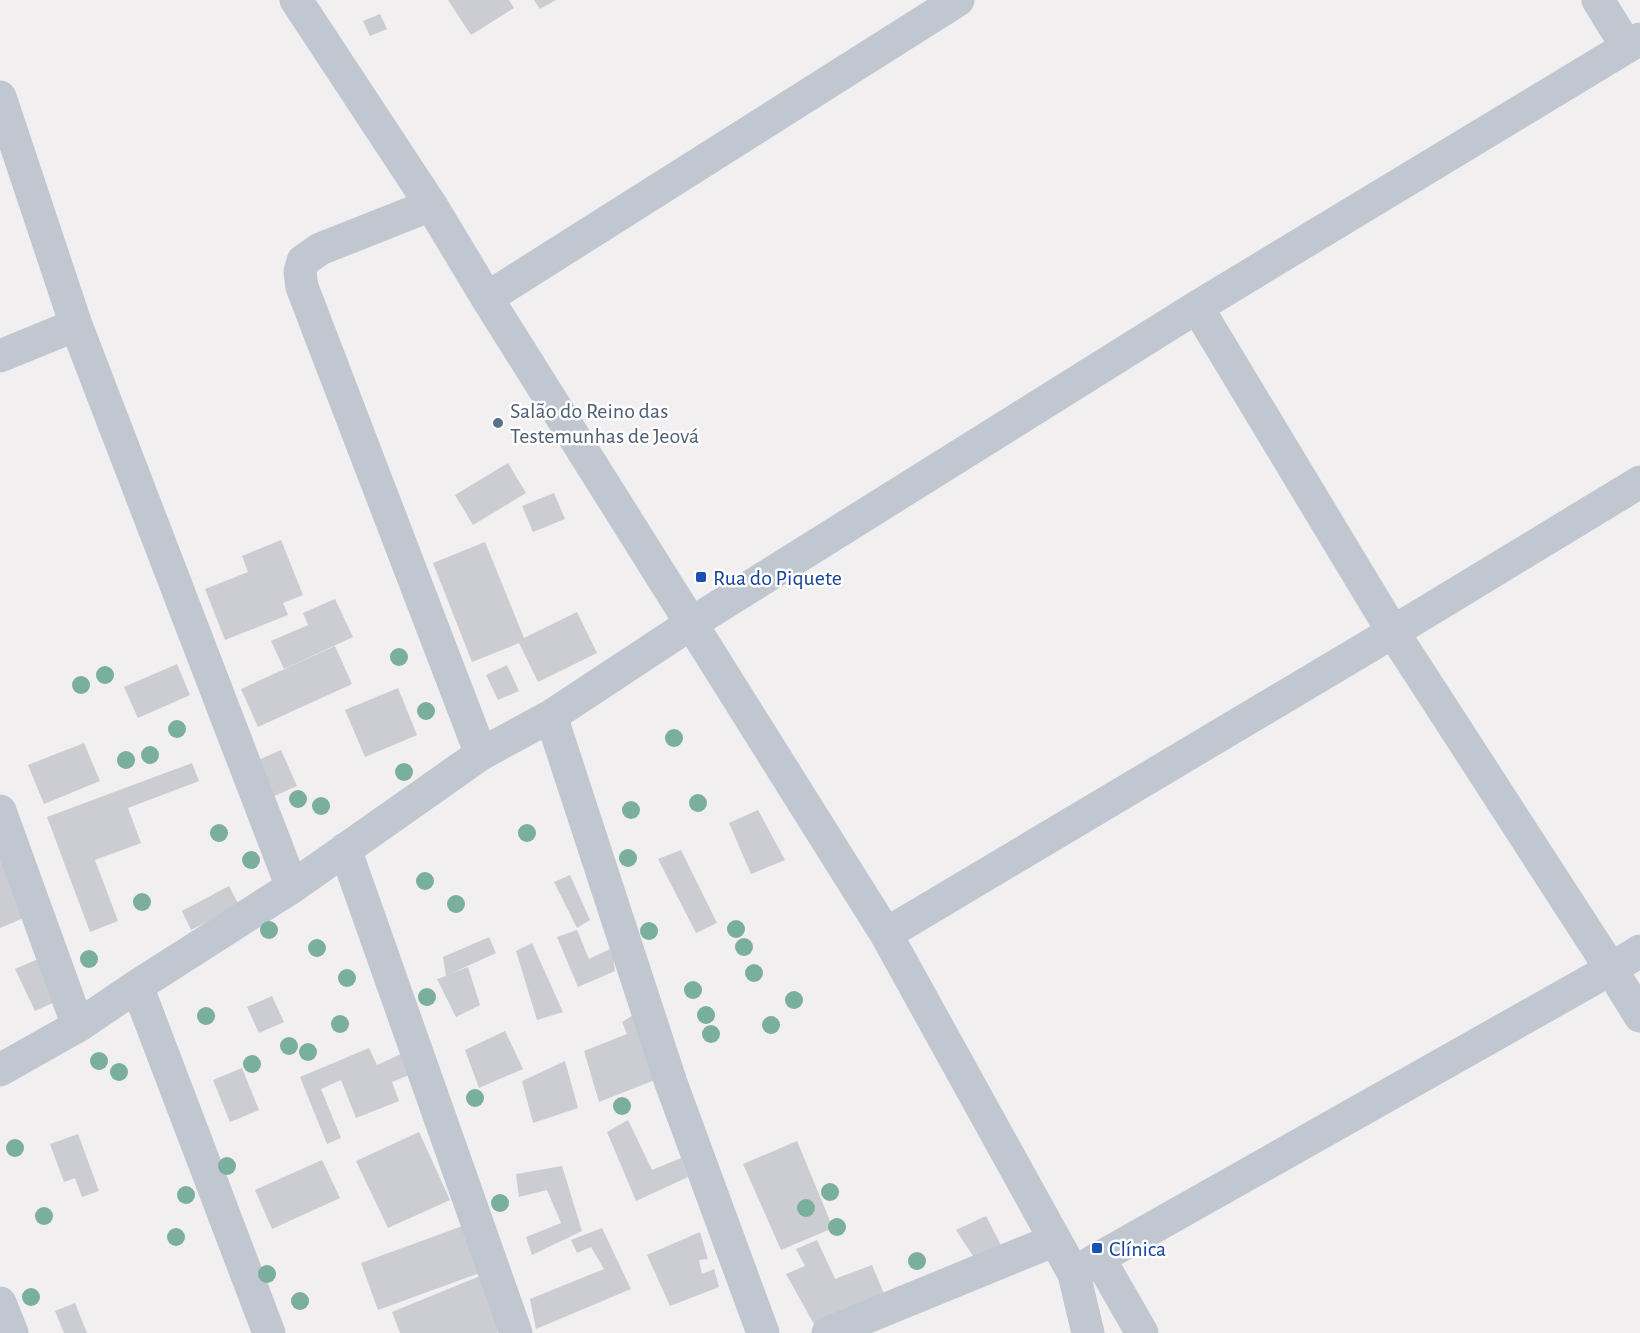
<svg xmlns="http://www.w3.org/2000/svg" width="1640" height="1333" viewBox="0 0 1640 1333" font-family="'Alegreya Sans',sans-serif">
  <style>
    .building { fill: #cccdd3 }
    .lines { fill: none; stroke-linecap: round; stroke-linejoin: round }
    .minor { stroke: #c0c7d0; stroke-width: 33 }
    .tree { fill: #7baf9d }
    .service-dot { fill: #5c6f8a; stroke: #fff; stroke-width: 2 }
    .transit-dot { fill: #1a4fb4; stroke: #fff; stroke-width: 2 }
    .labels { text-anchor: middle; stroke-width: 5; stroke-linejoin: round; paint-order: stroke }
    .service-label { font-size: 22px; fill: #4e5e75; stroke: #fff; text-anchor: start }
    .transit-label { font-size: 22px; fill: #164399; stroke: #fff; text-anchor: start }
  </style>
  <rect width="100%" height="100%" fill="#f1efef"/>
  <!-- building -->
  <path class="building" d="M448 0H509L514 8 471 35Z
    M534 0H556L540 9Z
    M380 14 387 29 370 36 363 21Z
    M508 463 526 493 473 525 455 495Z
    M554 493 565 519 533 532 522 506Z
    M281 540 303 595 283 603 288 615 225 640 205 589 248 572 242 556Z
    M485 542 524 638 577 612 597 653 538 682 519 643 472 662 433 563Z
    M335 599 353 637 284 669 271 641 308 625 303 613Z
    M335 646 352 684 258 727 241 689Z
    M177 664 190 695 138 718 124 687Z
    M507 665 519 691 498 700 486 675Z
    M398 688 417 735 365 757 345 710Z
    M84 743 100 781 44 804 28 765Z
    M281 750 297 786 270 798 254 762Z
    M192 763 199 781 128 808 141 843 95 860 118 921 90 932 47 817Z
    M758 810 785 860 751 874 729 823Z
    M681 850 717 923 696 933 658 859Z
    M0 857 26 917 0 928Z
    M570 875 590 920 577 928 554 882Z
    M229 886 239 905 191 930 182 911Z
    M577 930 589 959 612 948 615 971 578 987 557 937Z
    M489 937 496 953 450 974 468 967 480 1005 456 1017 437 979 446 976 443 957Z
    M532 943 563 1012 537 1020 516 951Z
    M38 959 57 1001 35 1011 15 969Z
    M272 996 284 1022 259 1033 247 1007Z
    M635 1014 660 1078 599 1102 584 1051 627 1034 622 1022Z
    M505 1031 523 1069 479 1088 465 1050Z
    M369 1048 377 1065 401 1054 409 1075 392 1082 399 1101 356 1118 341 1080 321 1089 341 1138 327 1144 300 1077Z
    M565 1061 578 1108 533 1123 522 1081Z
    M242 1068 259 1110 230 1122 213 1080Z
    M628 1120 652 1170 681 1158 688 1177 636 1201 607 1132Z
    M419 1132 450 1200 388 1228 356 1161Z
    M78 1134 99 1191 82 1197 75 1178 64 1182 50 1144Z
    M797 1141 833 1228 781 1250 743 1164Z
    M322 1160 340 1198 272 1229 255 1190Z
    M562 1166 582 1231 532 1255 526 1237 561 1223 547 1190 519 1197 516 1174Z
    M986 1216 1004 1251 977 1262 956 1230Z
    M468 1224 485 1271 378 1310 361 1263Z
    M602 1228 631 1289 536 1329 530 1299 604 1269 591 1247 577 1253 571 1240Z
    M700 1232 708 1259 699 1260 702 1274 714 1269 719 1287 670 1306 647 1255Z
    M817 1240 835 1279 872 1265 885 1296 815 1326 786 1274 805 1266 796 1249Z
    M480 1276 501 1331 496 1333H400L392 1312Z
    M75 1303 87 1333H64L55 1311Z"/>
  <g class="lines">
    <!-- minor -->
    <path class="minor" d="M296 0 431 205 487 298 886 934 1074 1274 1088 1333
      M1598 0 1627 47
      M0 97 76 325 292 887
      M431 205 320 249 303 261 300 272 302 287 481 754
      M487 298 958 0
      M1197 307 1393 632 1611 969 1640 1016
      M0 356 76 325
      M551 716 671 1083 763 1333
      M0 811 78 1026
      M345 849 516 1333
      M886 934 1393 632 1640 482
      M137 986 269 1333
      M0 1070 78 1026 137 986 292 887 481 754 551 716 692 623 1197 307 1640 39
      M1099 1258 1142 1333
      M1074 1274 1099 1258 1611 969 1640 951
      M0 1303 12 1333
      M828 1333 1055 1240"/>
  </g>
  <!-- trees -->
  <g class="tree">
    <circle cx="399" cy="657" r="9"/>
    <circle cx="105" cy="675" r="9"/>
    <circle cx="81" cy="685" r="9"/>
    <circle cx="426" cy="711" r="9"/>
    <circle cx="177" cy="729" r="9"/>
    <circle cx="674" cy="738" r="9"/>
    <circle cx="150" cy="755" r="9"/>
    <circle cx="126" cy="760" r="9"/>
    <circle cx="404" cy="772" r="9"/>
    <circle cx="298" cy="799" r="9"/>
    <circle cx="698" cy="803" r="9"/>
    <circle cx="321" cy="806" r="9"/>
    <circle cx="631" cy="810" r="9"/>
    <circle cx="219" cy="833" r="9"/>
    <circle cx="527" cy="833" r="9"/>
    <circle cx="628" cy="858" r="9"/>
    <circle cx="251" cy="860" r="9"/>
    <circle cx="425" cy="881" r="9"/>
    <circle cx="142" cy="902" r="9"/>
    <circle cx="456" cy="904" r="9"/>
    <circle cx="736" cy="929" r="9"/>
    <circle cx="269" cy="930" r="9"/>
    <circle cx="649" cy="931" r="9"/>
    <circle cx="744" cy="947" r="9"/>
    <circle cx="317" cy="948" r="9"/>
    <circle cx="89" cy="959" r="9"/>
    <circle cx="754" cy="973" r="9"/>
    <circle cx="347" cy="978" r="9"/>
    <circle cx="693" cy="990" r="9"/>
    <circle cx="427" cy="997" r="9"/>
    <circle cx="794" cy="1000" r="9"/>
    <circle cx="706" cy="1015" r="9"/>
    <circle cx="206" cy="1016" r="9"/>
    <circle cx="340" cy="1024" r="9"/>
    <circle cx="771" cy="1025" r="9"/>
    <circle cx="711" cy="1034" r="9"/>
    <circle cx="289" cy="1046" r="9"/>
    <circle cx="308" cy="1052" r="9"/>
    <circle cx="99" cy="1061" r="9"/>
    <circle cx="252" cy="1064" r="9"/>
    <circle cx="119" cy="1072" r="9"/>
    <circle cx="475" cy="1098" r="9"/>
    <circle cx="622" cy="1106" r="9"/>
    <circle cx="15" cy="1148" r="9"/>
    <circle cx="227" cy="1166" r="9"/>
    <circle cx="830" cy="1192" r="9"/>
    <circle cx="186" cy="1195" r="9"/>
    <circle cx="500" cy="1203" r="9"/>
    <circle cx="806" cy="1208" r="9"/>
    <circle cx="44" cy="1216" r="9"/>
    <circle cx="837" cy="1227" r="9"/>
    <circle cx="176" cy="1237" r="9"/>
    <circle cx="917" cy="1261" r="9"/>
    <circle cx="267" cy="1274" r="9"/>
    <circle cx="31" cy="1297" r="9"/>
    <circle cx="300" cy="1301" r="9"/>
  </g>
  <!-- markers -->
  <circle class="service-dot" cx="498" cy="423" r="6"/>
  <g class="transit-dot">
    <rect x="695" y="571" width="12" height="12" rx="3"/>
    <rect x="1091" y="1242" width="12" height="12" rx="3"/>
  </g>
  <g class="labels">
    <!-- service labels -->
    <g class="service-label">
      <text x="510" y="418">Salão do Reino das<tspan x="510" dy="25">Testemunhas de Jeová</tspan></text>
    </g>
    <!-- transit labels -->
    <g class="transit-label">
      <text x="713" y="585">Rua do Piquete</text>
      <text x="1109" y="1256">Clínica</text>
    </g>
  </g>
</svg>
